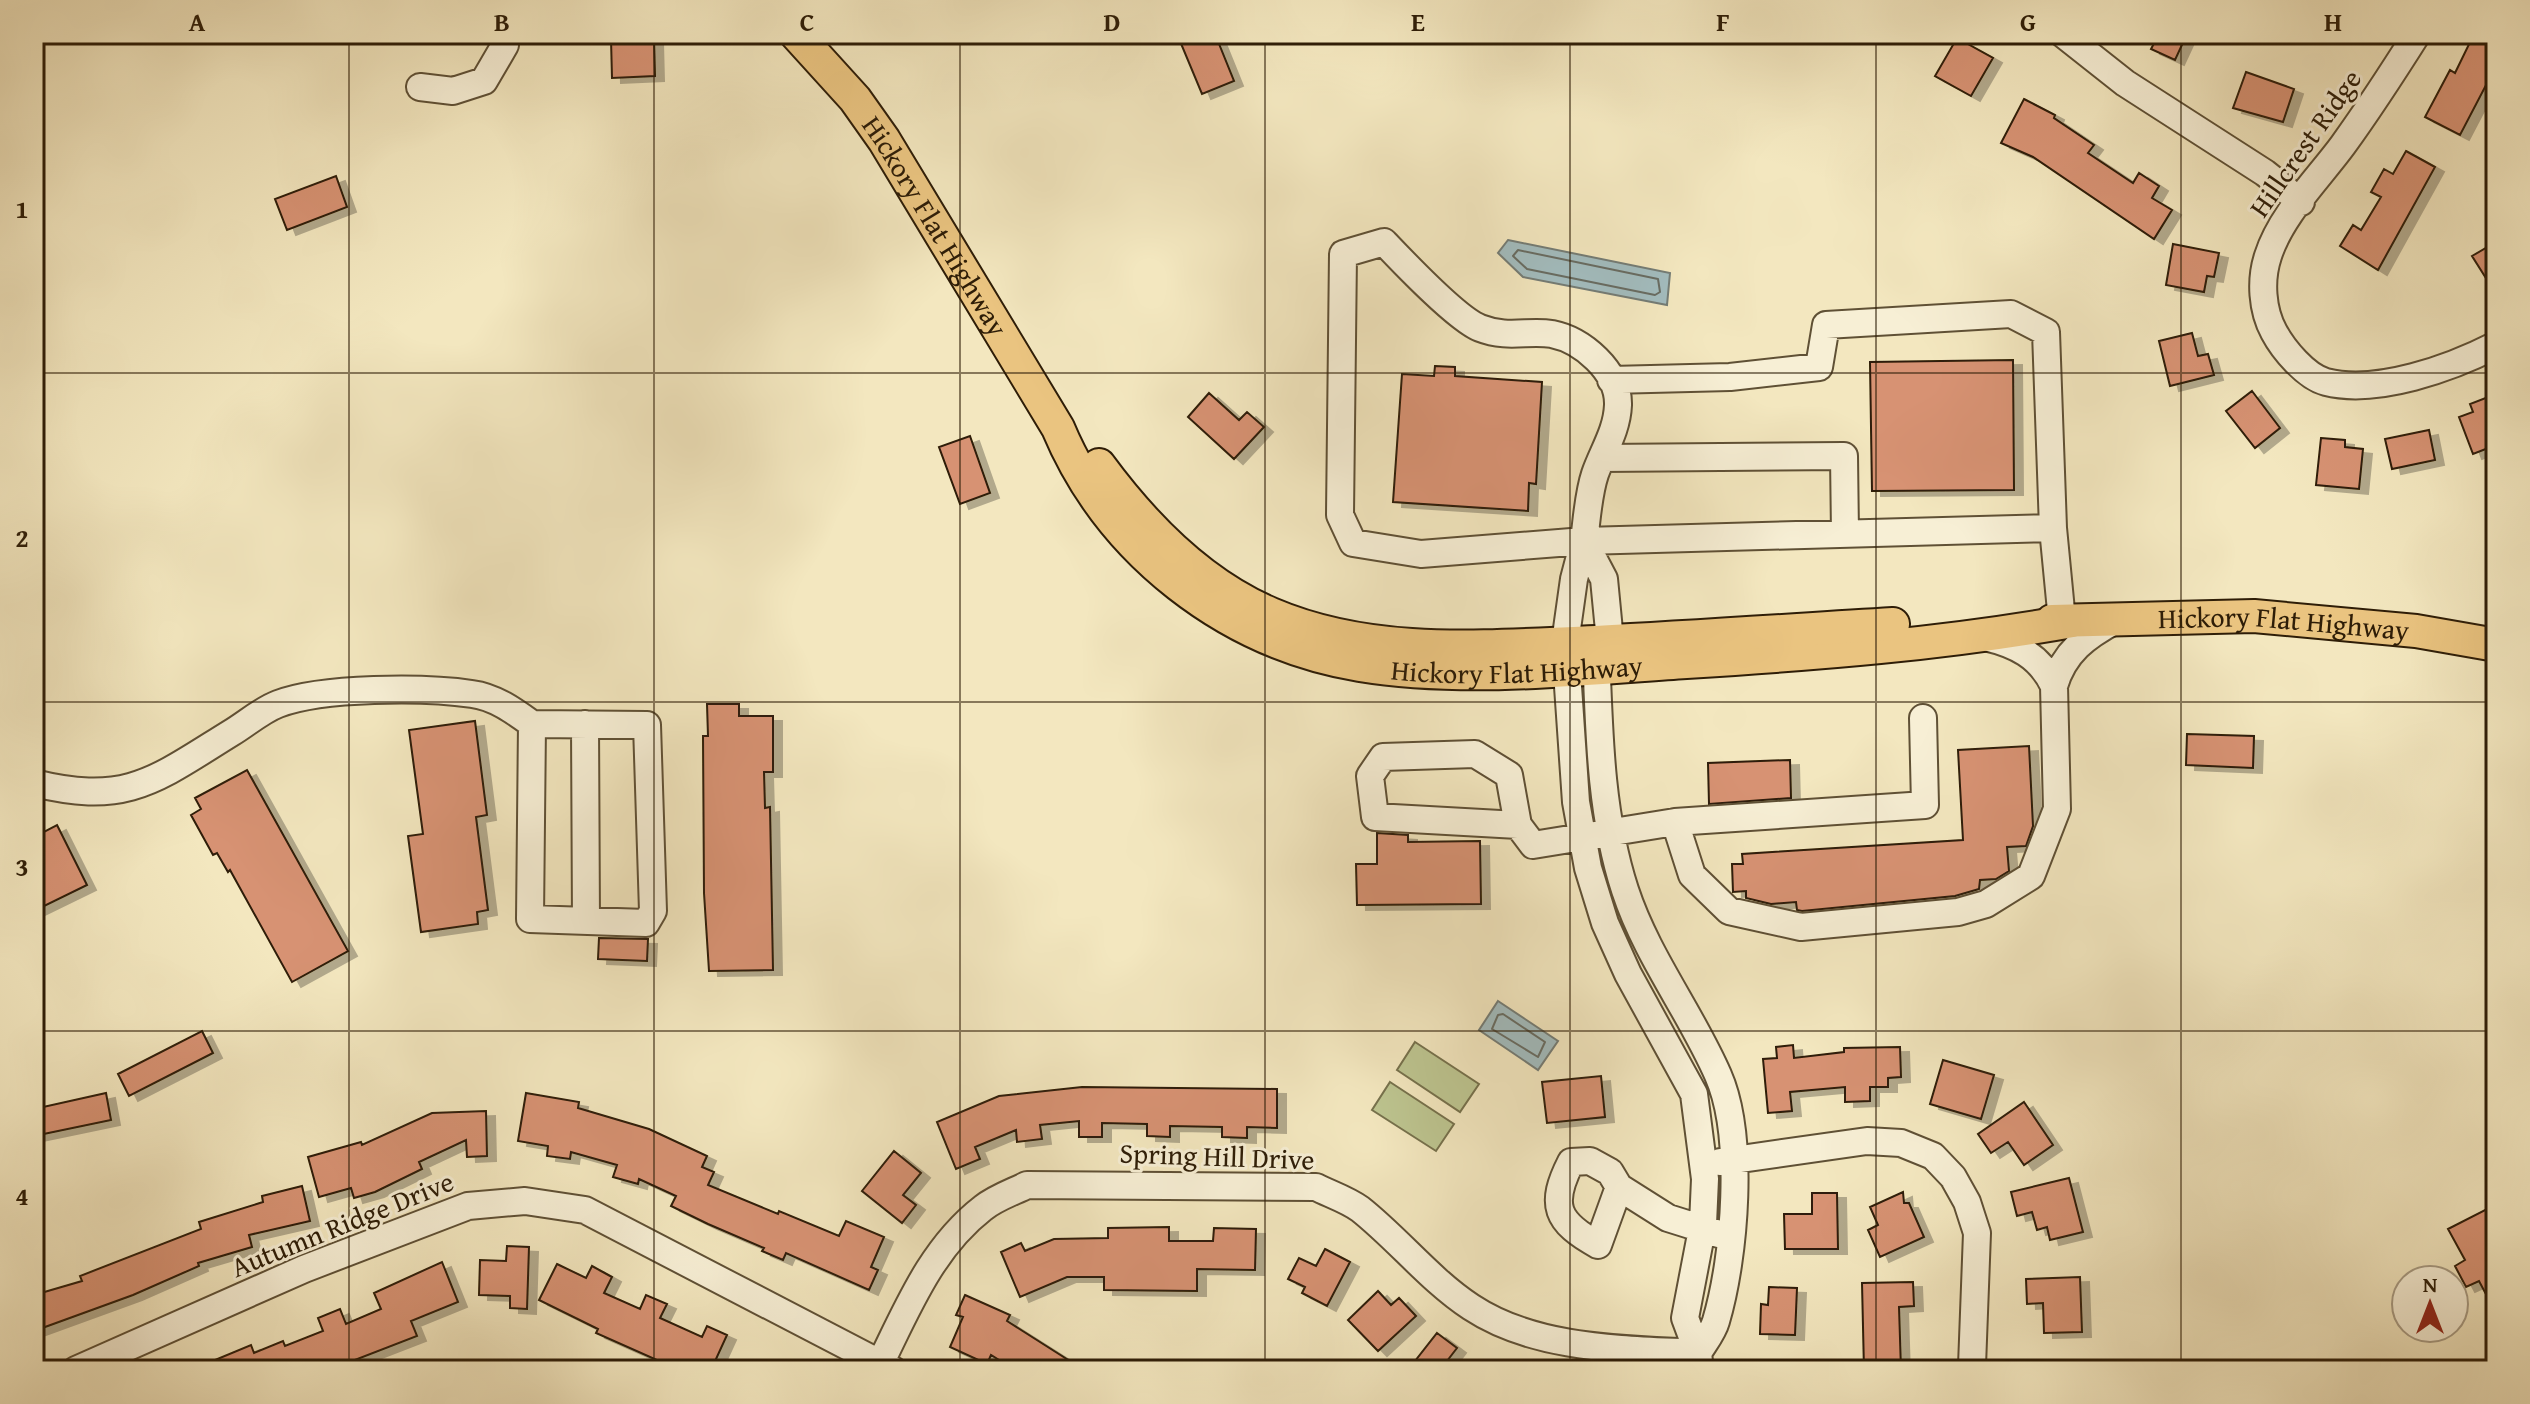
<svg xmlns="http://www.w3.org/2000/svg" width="2530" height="1404" viewBox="0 0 2530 1404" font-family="'Gentium Book Plus',serif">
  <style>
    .green { fill: #bdc590; stroke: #76714c; stroke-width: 2 }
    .water { fill: #a2bcbe; stroke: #747c75; stroke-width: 2 }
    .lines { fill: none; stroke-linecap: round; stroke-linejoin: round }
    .shore { stroke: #686c62; stroke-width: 2 }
    .building { fill: #d79273; stroke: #2e1d07; stroke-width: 2; filter: url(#shadow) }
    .minor-casing { stroke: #5f5035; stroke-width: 30 }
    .major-casing { stroke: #2e1d07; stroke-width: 36 }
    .minor { stroke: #f7efd5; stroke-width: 26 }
    .major { stroke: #eac480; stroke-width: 32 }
    .grid { fill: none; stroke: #2e1d07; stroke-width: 2; stroke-opacity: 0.55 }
    .labels { text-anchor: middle; stroke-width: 6; stroke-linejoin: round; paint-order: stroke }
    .street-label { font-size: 28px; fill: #2e1d07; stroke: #f7efd5 }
    .neatline { fill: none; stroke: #2e1d07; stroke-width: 3 }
    .grid-label { font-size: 26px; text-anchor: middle; font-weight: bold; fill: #2e1d07 }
  </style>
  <defs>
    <filter id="shadow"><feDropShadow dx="9" dy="5" stdDeviation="0" flood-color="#0004"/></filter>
  </defs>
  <rect width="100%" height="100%" fill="#f3e7bf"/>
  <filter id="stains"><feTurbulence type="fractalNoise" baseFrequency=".0025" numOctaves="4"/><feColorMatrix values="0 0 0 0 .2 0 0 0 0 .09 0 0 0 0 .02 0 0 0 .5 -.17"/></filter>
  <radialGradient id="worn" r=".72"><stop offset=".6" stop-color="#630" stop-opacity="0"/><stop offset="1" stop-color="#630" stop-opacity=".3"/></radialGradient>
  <!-- green -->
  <path class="green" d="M1415 1042 1479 1084 1460 1112 1397 1070Z
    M1390 1082 1454 1124 1436 1151 1372 1110Z"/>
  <!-- water -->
  <path class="water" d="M1508 240 1670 273 1667 305 1523 277 1498 253Z
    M1498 1001 1558 1041 1538 1070 1479 1030Z"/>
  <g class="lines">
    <!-- shore -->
    <path class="shore" d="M1518 250 1658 279 1660 292 1655 295 1527 269 1513 256Z
      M1503 1014 1545 1042 1538 1057 1492 1029 1498 1015Z"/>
  </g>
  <!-- building -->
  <path class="building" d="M1177 34H1215L1234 81 1202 94Z
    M2159 34H2187L2175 60 2151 49Z
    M2474 34H2496V66L2460 135 2425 117 2450 70 2455 73Z
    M654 38 655 76 612 78 611 39Z
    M1957 38 1993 58 1971 96 1935 76Z
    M2246 72 2294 89 2283 122 2233 108Z
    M2024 99 2055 115 2054 118 2094 145 2088 153 2133 183 2139 173 2159 186 2152 198 2172 210 2154 239 2033 157 2001 143Z
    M2406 151 2435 167 2378 270 2340 246 2353 225 2361 230 2381 197 2371 192 2384 169 2393 174Z
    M336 176 347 207 287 230 275 199Z
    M2496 242V294L2472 256Z
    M2173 244 2219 253 2214 277 2207 276 2204 292 2166 285Z
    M2192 333 2198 356 2208 354 2214 375 2170 386 2159 341Z
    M2013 360 2014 490 1872 491 1870 362Z
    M1435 366 1455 367V376L1542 382 1536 484 1529 483 1528 511 1393 502 1402 374 1434 376Z
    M2252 391 2280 428 2255 448 2226 411Z
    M1209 393 1239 420 1247 412 1264 427 1234 459 1188 417Z
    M2496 394V445L2473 454 2459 417 2473 412 2470 404Z
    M2429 430 2435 460 2392 469 2385 439Z
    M970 436 990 493 960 504 939 447Z
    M2321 438 2345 440V447L2363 449 2359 489 2316 485Z
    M707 704H739V716H773V772H764L765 808 770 807 773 970 709 971 704 893 703 736H708Z
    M475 721 487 815 476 817 488 910 477 912 478 924 421 932 408 836 423 834 409 730Z
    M2187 734 2254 736 2253 768 2186 765Z
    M2029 746 2033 826 2026 846 2007 847 2009 871 1996 879 1980 880 1979 889 1955 896 1802 911 1797 910 1796 902 1771 904 1746 898V891L1733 892 1732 864H1743L1742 854 1963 840 1958 750Z
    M1790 760 1791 798 1709 804 1708 763Z
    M247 770 348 951 292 982 230 870 228 872 217 853 213 855 191 815 201 809 195 798Z
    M57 825 87 885 34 911V837Z
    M1377 833 1408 835V842L1480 841 1481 904 1357 905 1356 864H1377Z
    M599 938 648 939 647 961 598 959Z
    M202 1031 213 1053 129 1096 118 1074Z
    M1793 1045 1794 1058 1844 1052V1048L1900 1047 1901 1077 1888 1078V1087H1870V1101L1845 1102V1087L1790 1092 1792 1111 1768 1113 1763 1059 1777 1058 1776 1047Z
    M1943 1060 1994 1075 1981 1119 1930 1104Z
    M1601 1076 1605 1117 1547 1123 1542 1082Z
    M1082 1087 1277 1089V1128L1247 1127V1138L1222 1137V1127L1170 1126V1137L1147 1136V1124L1102 1123V1137H1079V1121L1040 1125 1042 1139 1017 1142 1016 1130 975 1147 980 1159 956 1169 937 1122 999 1096Z
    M106 1093 111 1120 34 1136V1109Z
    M526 1093 579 1102 578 1108 649 1129 707 1156 702 1167 714 1172 708 1185 778 1214 779 1211 839 1236 846 1221 884 1237 871 1267 878 1270 869 1290 786 1253 783 1260 762 1251 764 1248 708 1224 671 1206 676 1196 639 1179 638 1184 613 1177 617 1165 571 1152 570 1159 547 1156 548 1146 518 1141Z
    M2024 1102 2053 1145 2024 1165 2008 1142 1991 1153 1978 1134Z
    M486 1111 487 1156 467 1157 466 1140 419 1162 422 1169 375 1192 354 1198 351 1188 319 1197 308 1157 361 1142 362 1145 432 1113Z
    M894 1151 921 1173 903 1195 916 1205 902 1223 862 1191Z
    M2069 1178 2083 1232 2050 1240 2047 1227 2037 1230 2032 1212 2017 1216 2011 1192Z
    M302 1186 310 1221 249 1235 252 1247 198 1263 199 1266 133 1295 34 1331V1295L82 1281 80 1276 201 1229 199 1222 263 1202 262 1196Z
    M1903 1192 1904 1203H1909L1924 1237 1880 1257 1868 1230 1878 1225 1870 1207Z
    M1812 1193H1837L1838 1249H1785L1784 1214H1812Z
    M2487 1209 2496 1226V1313L2479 1281 2466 1287 2455 1266 2465 1260 2448 1229Z
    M1169 1227V1241H1213L1214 1228 1256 1229 1255 1270 1197 1269V1291L1104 1290V1277H1067L1020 1297 1001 1252 1021 1243 1025 1251 1054 1239 1108 1238V1228Z
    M507 1246 529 1247 527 1309 510 1308V1296L479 1295 480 1260 506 1261Z
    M1325 1249 1350 1262 1327 1306 1302 1293 1305 1287 1288 1279 1299 1258 1316 1266Z
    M442 1262 458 1302 411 1321 417 1336 329 1370H191L251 1345 254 1353 283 1341 285 1346 323 1331 318 1318 340 1309 346 1324 381 1309 374 1293Z
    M557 1264 586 1278 592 1266 612 1277 604 1293 640 1309 646 1295 667 1304 660 1318 702 1337 707 1326 727 1335 711 1370H653L657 1360 596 1333 598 1329 539 1300Z
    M2080 1277 2082 1332 2044 1333 2043 1303 2027 1304 2026 1279Z
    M1913 1282 1914 1306 1899 1307 1901 1370H1864L1862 1283Z
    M1769 1287 1797 1288 1795 1335 1760 1334 1761 1304 1768 1305Z
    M1378 1291 1391 1305 1399 1298 1416 1316 1378 1351 1348 1320Z
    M965 1295 1010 1315 1007 1321 1084 1370H1015L991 1355 987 1364 950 1347 963 1317 956 1315Z
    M1437 1333 1457 1348 1440 1370H1408Z"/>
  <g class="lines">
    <defs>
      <path id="minor" d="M2063 34 2125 83 2265 173 2301 202
        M2417 34C2393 72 2369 109 2343 145 2318 179 2281 215 2268 256 2260 280 2262 310 2274 332 2283 349 2306 377 2326 382 2377 395 2451 368 2496 345
        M420 87 453 91 484 81 505 45 506 34
        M1611 380 1730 377 1819 367 1826 325 2011 314 2046 332 2053 528
        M1602 458 1844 456 1845 534
        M1584 541C1587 519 1588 495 1595 474 1603 451 1617 431 1618 405 1619 371 1582 340 1552 334 1528 330 1508 339 1480 328 1457 319 1403 262 1384 242L1343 254 1340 515 1353 543 1421 554 1584 541 2053 528 2062 621
        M1985 637C2016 644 2040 656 2054 686
        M1610 641 1604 579 1584 541 1574 579 1565 643 1576 802 1588 868 1605 923 1628 974 1694 1094 1705 1179 1703 1224 1685 1318 1698 1353 1700 1370
        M1596 649C1599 730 1600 813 1625 890 1647 957 1690 1011 1718 1075 1745 1136 1735 1257 1716 1321 1713 1332 1704 1343 1698 1353
        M532 724 647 725 653 911 646 923 530 919Z
        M585 724 586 921
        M34 783C127 806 155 780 231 733 246 724 262 710 278 704 322 687 425 687 472 694 495 697 514 711 532 724
        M1675 822 1925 805 1923 718
        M1518 825 1375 817 1370 776 1383 757 1475 754 1509 775 1518 825 1533 845 1675 822 1692 875 1729 911 1801 927 1958 912 1986 904 2031 876 2057 809 2054 686C2064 652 2086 636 2116 620
        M1720 1162 1867 1141 1901 1143 1933 1156 1953 1177 1967 1202 1977 1233 1972 1366
        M1619 1187 1598 1245C1556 1222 1549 1205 1571 1162L1590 1161 1610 1172 1619 1187 1668 1218 1719 1234
        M76 1370 304 1269 468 1206 525 1201 585 1210 893 1370
        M877 1370C906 1312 930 1249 983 1208 995 1198 1013 1192 1027 1185L1316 1187C1330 1194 1348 1200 1360 1209 1398 1239 1430 1280 1471 1307 1536 1350 1624 1349 1698 1353"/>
      <g id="major">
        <path id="s1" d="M796 34 855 99 884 140 1058 428C1110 552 1227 643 1360 665 1463 682 1582 669 1686 662 1815 654 1945 644 2072 621"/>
        <path d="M1099 465C1144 526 1200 584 1271 614 1374 658 1488 646 1596 642 1695 637 1794 630 1893 624"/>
        <path id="s2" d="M2052 621 2254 616 2416 631 2496 645"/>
      </g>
    </defs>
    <!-- minor casing -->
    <use href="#minor" class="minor-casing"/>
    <!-- major casing -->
    <use href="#major" class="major-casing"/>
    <!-- minor -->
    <use href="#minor" class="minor"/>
    <!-- major -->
    <use href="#major" class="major"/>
  </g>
  <!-- grid -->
  <path class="grid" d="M349 34V1370M654 34V1370M960 34V1370M1265 34V1370M1570 34V1370M1876 34V1370M2181 34V1370M34 373H2496M34 702H2496M34 1031H2496"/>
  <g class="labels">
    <!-- street labels -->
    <g class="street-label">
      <text transform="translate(2305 143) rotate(-55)" y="10">Hillcrest Ridge</text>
      <text dy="10" stroke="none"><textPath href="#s1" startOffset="238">Hickory Flat Highway</textPath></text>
      <text dy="10" stroke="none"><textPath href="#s2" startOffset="232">Hickory Flat Highway</textPath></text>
      <text dy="10" stroke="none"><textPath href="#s1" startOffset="1032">Hickory Flat Highway</textPath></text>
      <text transform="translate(1217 1156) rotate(2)" y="10">Spring Hill Drive</text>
      <text transform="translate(342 1224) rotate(-22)" y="10">Autumn Ridge Drive</text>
    </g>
  </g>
  <!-- margin -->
  <rect width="2530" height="1404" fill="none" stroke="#f3e7bf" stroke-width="88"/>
  <!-- north arrow -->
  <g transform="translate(2430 1304)"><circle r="38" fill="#f7efd5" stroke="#a79b83" stroke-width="2"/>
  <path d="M0-6L14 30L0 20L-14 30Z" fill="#8f2418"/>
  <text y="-12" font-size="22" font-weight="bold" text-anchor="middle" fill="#2e1d07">N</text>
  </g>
  <rect x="44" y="44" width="2442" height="1316" class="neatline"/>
  <g class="grid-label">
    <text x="197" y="31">A</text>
    <text x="502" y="31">B</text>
    <text x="807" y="31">C</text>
    <text x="1112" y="31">D</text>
    <text x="1418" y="31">E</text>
    <text x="1723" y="31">F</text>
    <text x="2028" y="31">G</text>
    <text x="2333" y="31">H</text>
    <text x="22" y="218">1</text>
    <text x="22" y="547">2</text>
    <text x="22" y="876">3</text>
    <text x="22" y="1205">4</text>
  </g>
  <rect width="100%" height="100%" filter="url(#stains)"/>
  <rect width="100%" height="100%" fill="url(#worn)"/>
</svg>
